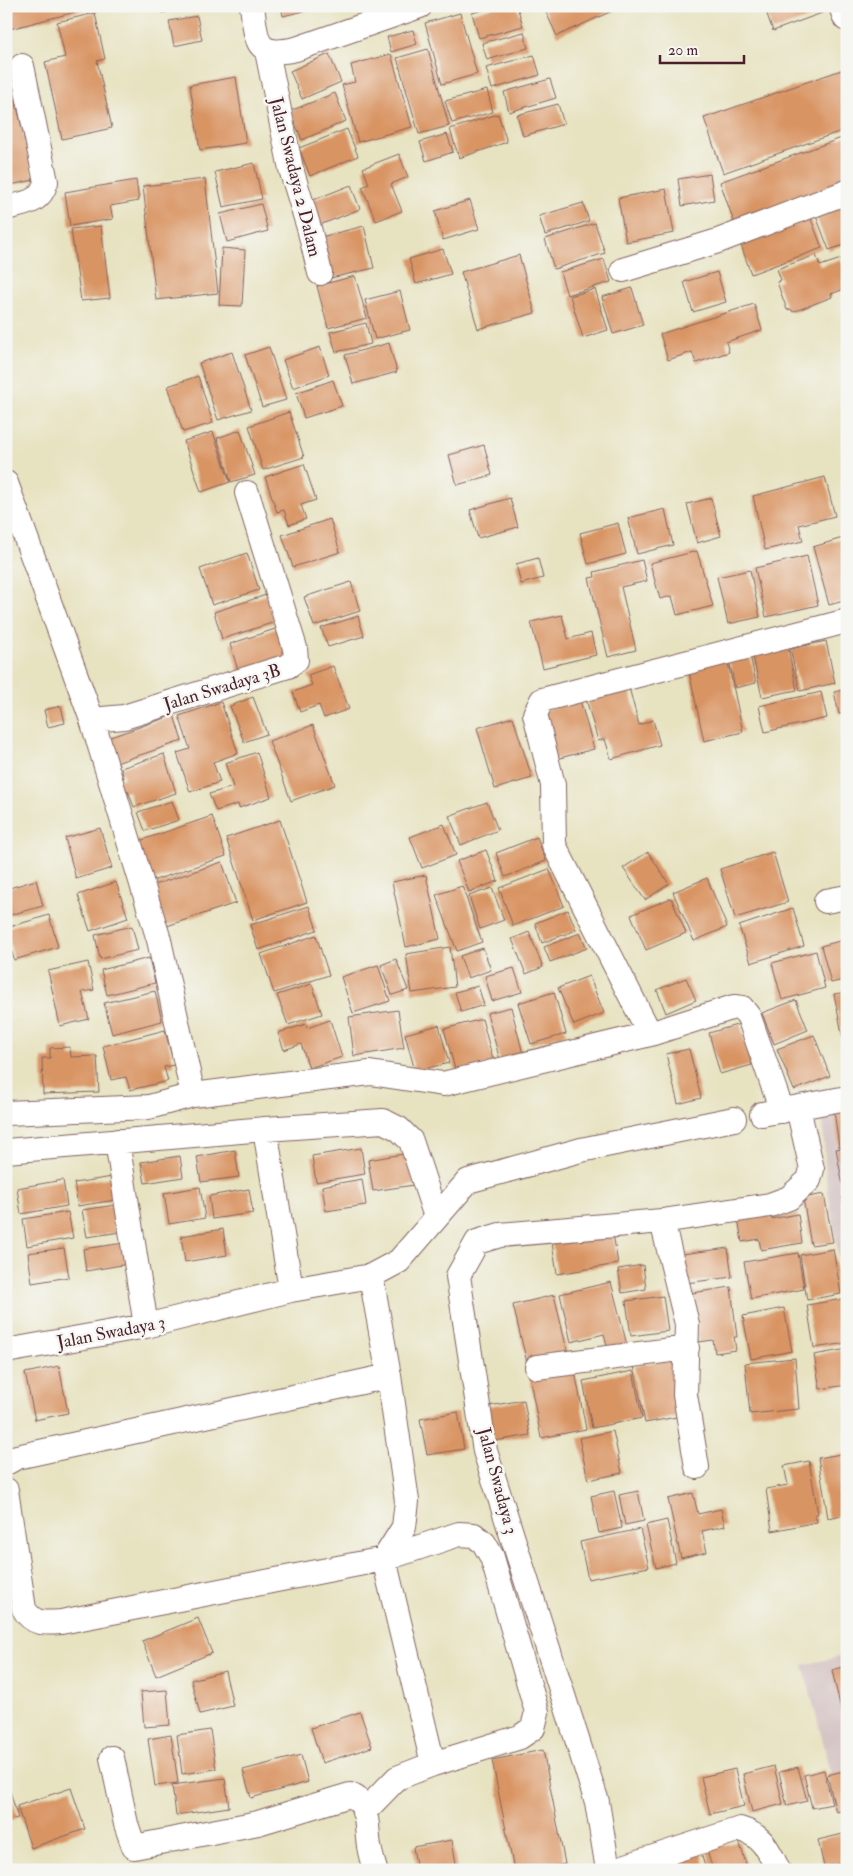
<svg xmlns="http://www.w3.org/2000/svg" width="853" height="1876" viewBox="0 0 853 1876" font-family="'IM FELL Double Pica',serif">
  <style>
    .industrial { fill: #d2bfc0 }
    .building { fill: #d99463 }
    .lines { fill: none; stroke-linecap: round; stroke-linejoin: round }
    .street-casing { stroke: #81635f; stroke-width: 26 }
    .secondary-casing { stroke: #81635f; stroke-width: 30 }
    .street { stroke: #fff; stroke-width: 24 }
    .secondary { stroke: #fff; stroke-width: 28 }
    .labels { text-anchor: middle; stroke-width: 5; stroke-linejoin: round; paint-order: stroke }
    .street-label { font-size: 18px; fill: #4a1f2b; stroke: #f6f6f2 }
  </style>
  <rect width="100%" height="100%" fill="#f6f6f2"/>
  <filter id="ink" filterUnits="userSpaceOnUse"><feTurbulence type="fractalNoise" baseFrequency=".02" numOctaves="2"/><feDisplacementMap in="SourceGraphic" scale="10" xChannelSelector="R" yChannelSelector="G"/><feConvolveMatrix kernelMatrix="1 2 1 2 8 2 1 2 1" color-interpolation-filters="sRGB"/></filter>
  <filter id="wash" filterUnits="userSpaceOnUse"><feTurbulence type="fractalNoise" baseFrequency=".0096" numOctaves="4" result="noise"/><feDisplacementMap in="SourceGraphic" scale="20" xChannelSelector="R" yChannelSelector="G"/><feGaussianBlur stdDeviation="1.12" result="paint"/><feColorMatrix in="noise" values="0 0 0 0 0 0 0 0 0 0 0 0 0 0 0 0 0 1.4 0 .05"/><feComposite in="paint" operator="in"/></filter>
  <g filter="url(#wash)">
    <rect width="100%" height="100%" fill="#e7e2c0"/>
    <!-- industrial -->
    <path class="industrial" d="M847 1086V1306L826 1179 821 1090Z
      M847 1655V1833L803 1665Z"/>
    <g id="blocks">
      <!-- building -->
      <path class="building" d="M6 6H93L94 7 6 30Z
        M160 6H185V8L162 13Z
        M281 6H307L308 10 283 16Z
        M498 6H517L523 26 479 38 472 13Z
        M543 6H623L557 36Z
        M764 6H829L830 10 773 31Z
        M95 13 105 59 97 61 112 128 62 139 45 62 65 57 57 22Z
        M460 13 477 74 442 84 425 23Z
        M197 16 202 40 174 46 169 21Z
        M413 30 417 44 391 52 387 37Z
        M524 32 528 48 487 60 482 43Z
        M428 49 449 126 419 134 397 58Z
        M329 54 341 82 302 99 290 71Z
        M391 54 412 127 358 142 342 85 355 82 351 65Z
        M534 55 540 75 492 89 486 68Z
        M6 60 34 180 6 186Z
        M847 68V129L723 173 704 118Z
        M236 77 246 143 200 150 190 85Z
        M550 79 556 98 509 112 504 92Z
        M487 90 493 112 452 123 445 101Z
        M335 93 346 121 302 140 290 111Z
        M558 104 564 124 523 136 517 115Z
        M498 114 507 142 459 158 450 129Z
        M347 129 358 156 310 176 299 148Z
        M447 134 453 152 426 161 420 142Z
        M847 136V181L734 222 720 182Z
        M399 154 408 177 391 184 402 211 376 221 362 187 369 184 363 168Z
        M254 163 262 199 223 207 215 172Z
        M710 174 714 200 682 206 678 179Z
        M205 179 218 293 156 300 143 186Z
        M136 180 139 201 110 206 113 219 70 226 65 192Z
        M351 185 360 209 312 228 303 204Z
        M666 189 674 233 626 242 618 198Z
        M470 200 479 229 443 240 435 211Z
        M583 203 589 221 545 235 539 216Z
        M261 204 268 231 227 242 220 214Z
        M847 204V244L829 250 816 216Z
        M811 219 822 248 751 274 741 245Z
        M595 223 605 253 554 269 545 239Z
        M101 226 110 298 81 301 71 229Z
        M364 226 374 268 331 278 321 237Z
        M222 248 245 250 242 306 219 305Z
        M443 249 451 274 416 284 409 259Z
        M519 255 535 313 478 329 461 272Z
        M816 255 820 266 841 259 847 276V288L831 294 832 297 793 312 791 309 787 310 777 282 781 280 777 269Z
        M604 259 611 282 567 295 560 272Z
        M717 272 726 302 693 312 684 282Z
        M355 276 367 318 328 328 317 286Z
        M632 288 643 325 613 334 602 297Z
        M595 289 608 330 583 338 570 296Z
        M400 291 410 330 375 339 365 300Z
        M754 304 762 330 726 342 729 352 696 363 692 352 668 360 660 334Z
        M366 323 371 344 336 352 330 332Z
        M389 343 397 372 353 384 345 355Z
        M269 347 286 400 262 407 245 355Z
        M320 347 329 375 293 388 283 360Z
        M232 352 251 410 218 420 199 363Z
        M198 376 213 423 183 432 168 386Z
        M333 380 342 406 304 418 296 393Z
        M289 412 304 457 263 470 249 426Z
        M240 430 255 475 231 482 217 438Z
        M213 432 230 482 201 492 184 441Z
        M484 445 492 475 457 485 449 455Z
        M304 464 316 500 301 505 306 519 289 525 284 510 277 512 265 477Z
        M825 477 835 516 799 525 803 541 765 550 753 496Z
        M510 498 518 527 478 538 470 510Z
        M711 498 721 536 697 543 687 504Z
        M665 509 673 545 637 554 628 518Z
        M330 519 340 552 293 567 282 535Z
        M618 523 626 554 588 564 580 533Z
        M846 537 847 600 829 605 813 547Z
        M697 551 713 606 677 615 672 596 660 599 650 563Z
        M247 553 259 590 212 605 200 569Z
        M807 556 818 605 766 617 755 568Z
        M538 558 543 578 521 584 516 564Z
        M642 560 647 581 621 587 636 650 608 657 589 578 595 577 594 572Z
        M750 570 760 617 728 624 717 577Z
        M351 582 360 611 314 626 304 597Z
        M266 595 275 622 222 639 214 612Z
        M562 615 568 639 591 633 596 655 543 668 531 622Z
        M358 616 364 636 328 647 321 628Z
        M278 628 289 661 240 677 230 644Z
        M826 641 835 683 800 691 790 649Z
        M787 644 797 690 762 697 752 652Z
        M750 655 756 683 735 688 729 660Z
        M727 658 743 732 704 741 688 667Z
        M333 666 349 709 324 718 319 705 300 712 293 692 312 685 308 675Z
        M627 680 639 725 653 720 660 745 611 759 605 739 598 741 584 692Z
        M847 689V712L839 714 834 692Z
        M821 692 827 718 765 732 759 706Z
        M253 697 267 734 244 742 230 706Z
        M580 700 594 749 552 760 539 712Z
        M221 702 238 753 213 762 220 782 190 792 177 753 190 749 179 716Z
        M61 706 65 723 48 727 44 710Z
        M174 715 182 741 107 766 99 741Z
        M513 717 532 778 495 789 477 728Z
        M313 725 335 785 291 801 269 741Z
        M257 752 271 797 239 808 238 804 216 811 209 794 233 787 225 763Z
        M164 754 176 793 134 807 128 791 119 794 115 781 124 778 121 768Z
        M172 801 179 820 145 831 138 812Z
        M487 802 498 830 461 845 449 816Z
        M212 816 226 856 149 882 136 842Z
        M280 820 307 902 253 920 226 838Z
        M444 824 456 855 422 868 410 837Z
        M100 828 112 868 76 879 65 838Z
        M537 837 546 861 505 877 496 853Z
        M486 850 498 881 469 892 457 861Z
        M648 852 669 884 645 900 623 868Z
        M773 852 788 902 735 918 720 869Z
        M222 862 236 903 158 929 145 888Z
        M549 869 564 906 513 926 499 888Z
        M426 875 440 939 406 947 392 882Z
        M707 878 727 927 694 941 673 892Z
        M36 880 43 906 6 916V889Z
        M116 882 128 918 90 931 78 895Z
        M462 886 482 942 457 951 436 895Z
        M492 888 504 920 480 929 469 896Z
        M671 898 686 933 646 950 631 915Z
        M309 906 317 930 258 950 250 925Z
        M793 908 804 946 751 963 739 926Z
        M568 910 576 930 542 943 535 923Z
        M49 915 58 947 14 960 6 928Z
        M132 926 138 950 100 959 95 935Z
        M529 932 543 967 526 974 512 939Z
        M580 933 587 948 550 962 544 947Z
        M316 935 329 975 274 993 261 954Z
        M847 939V979L831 983 821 946Z
        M450 947 455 987 412 993 406 954Z
        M483 948 491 970 468 978 460 956Z
        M816 951 825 988 782 1000 772 963Z
        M149 958 155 983 107 995 101 970Z
        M396 959 408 990 392 995 381 965Z
        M88 962 94 990 82 992 89 1019 60 1026 48 971Z
        M378 965 390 1001 353 1013 341 977Z
        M514 968 522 992 492 1001 485 976Z
        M589 976 604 1013 574 1025 558 988Z
        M686 978 696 1000 666 1013 657 990Z
        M312 984 322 1014 288 1025 277 995Z
        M478 986 484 1005 461 1012 455 992Z
        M155 991 162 1021 112 1034 104 1003Z
        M554 992 566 1034 531 1044 518 1003Z
        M847 992V1053H846L834 994Z
        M796 1000 808 1030 774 1044 762 1013Z
        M511 1007 524 1058 501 1064 487 1013Z
        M398 1010 404 1048 354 1056 349 1017Z
        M482 1019 494 1063 456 1073 444 1029Z
        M330 1020 342 1057 309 1068 301 1044 284 1050 278 1033 306 1024 307 1028Z
        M740 1024 752 1065 720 1074 709 1033Z
        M439 1025 449 1063 415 1071 405 1034Z
        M165 1030 174 1065 164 1067 168 1081 130 1090 126 1077 111 1080 103 1046Z
        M814 1035 830 1076 794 1090 777 1049Z
        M70 1047 71 1057 97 1056 99 1092 43 1094 42 1058H50V1048Z
        M689 1049 701 1098 678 1104 666 1054Z
        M847 1100V1146L839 1147 833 1103Z
        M847 1147V1191H844L836 1149Z
        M361 1148 365 1174 316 1182 312 1156Z
        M235 1150 239 1177 201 1182 197 1157Z
        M409 1153 414 1185 373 1191 368 1160Z
        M180 1156 183 1177 145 1183 141 1162Z
        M119 1176 122 1199 78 1206 74 1183Z
        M362 1179 366 1205 326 1211 322 1186Z
        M63 1180 67 1206 21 1214 17 1188Z
        M200 1187 205 1218 169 1224 164 1193Z
        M249 1189 253 1213 212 1219 209 1196Z
        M824 1194 833 1242 811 1245 803 1198Z
        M847 1196V1218H846L842 1197Z
        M122 1204 127 1231 87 1237 82 1210Z
        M769 1206 771 1219 798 1214 802 1243 761 1250 759 1239 742 1242 737 1212Z
        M68 1212 73 1238 27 1246 23 1219Z
        M223 1229 227 1255 185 1262 181 1236Z
        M613 1233 618 1264 557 1274 552 1243Z
        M124 1243 128 1264 86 1271 83 1249Z
        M64 1248 69 1277 32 1283 28 1253Z
        M728 1248 732 1277 686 1283 682 1254Z
        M833 1249 841 1294 807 1300 800 1255Z
        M798 1253 804 1289 751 1299 744 1262Z
        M643 1265 646 1289 622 1293 618 1269Z
        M611 1282 628 1349 609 1353 604 1334 571 1342 560 1294Z
        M731 1287 737 1337H734L736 1350 715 1353 713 1340 699 1342 692 1293Z
        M554 1295 568 1354 527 1363 513 1305Z
        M663 1296 668 1331 631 1336 626 1301Z
        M843 1299 847 1320V1343L814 1348 807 1305Z
        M784 1308 792 1351 751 1359 743 1316Z
        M847 1349V1385L820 1389 814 1355Z
        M675 1358 687 1415 645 1423 634 1366Z
        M795 1358 799 1409 750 1414 745 1363Z
        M59 1366 68 1413 35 1420 25 1373Z
        M574 1366 586 1429 541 1438 529 1375Z
        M633 1371 642 1418 592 1428 583 1381Z
        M524 1400 530 1435 489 1442 483 1407Z
        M458 1412 464 1449 427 1455 420 1419Z
        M613 1431 622 1473 588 1480 579 1438Z
        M847 1453V1514L828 1518 818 1458Z
        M809 1461 818 1514H815L817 1522 772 1531 766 1489 788 1485 784 1466Z
        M614 1491 622 1528 599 1533 591 1496Z
        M638 1491 644 1521 625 1525 619 1495Z
        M693 1493 698 1514 721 1509 725 1526 702 1531 707 1552 681 1558 668 1499Z
        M667 1520 676 1563 656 1568 646 1525Z
        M640 1529 649 1567 588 1579 580 1542Z
        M198 1618 212 1653 156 1676 142 1641Z
        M847 1666V1731H846L832 1670Z
        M225 1671 233 1706 200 1714 191 1680Z
        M167 1690 170 1725 144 1727 141 1692Z
        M360 1712 372 1747 322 1763 311 1728Z
        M210 1730 216 1769 182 1774 177 1735Z
        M171 1735 178 1783 155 1786 148 1739Z
        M543 1750 565 1864 539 1870H514L492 1760Z
        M301 1755 308 1782 251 1798 243 1770Z
        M774 1766 783 1804 752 1812 743 1774Z
        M798 1767 807 1801 787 1806 779 1772Z
        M735 1769 744 1806 710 1814 701 1777Z
        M824 1770 832 1804 812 1808 804 1775Z
        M847 1770V1810L836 1812 827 1775Z
        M6 1778 18 1818 6 1821Z
        M225 1778 229 1807 176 1815 172 1785Z
        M71 1788 85 1829 31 1848 17 1806Z
        M847 1833V1862L824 1867 818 1840Z
        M452 1840 457 1870H417L413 1847Z
        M739 1841 748 1870H713L707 1851Z
        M700 1850 706 1870H672L669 1860Z"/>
    </g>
  </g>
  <g filter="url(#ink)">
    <use href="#blocks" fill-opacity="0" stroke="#81635f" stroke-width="1"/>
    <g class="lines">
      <defs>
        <path id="street" d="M252 6C257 41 254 58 296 49L420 6
          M267 51 291 169 309 228 320 273
          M6 208C26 203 40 203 46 182L22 66
          M623 270 718 241 847 192
          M6 483 92 720 159 940 193 1095
          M92 720 124 717 288 666 296 660 295 648 247 493
          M826 901 847 897
          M650 1034 554 845 553 785 535 714 542 700 847 621
          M6 1113 149 1107 193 1095 370 1073 443 1084 650 1034 734 1007 742 1008 749 1017 782 1111
          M762 1114 847 1098
          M265 1129 291 1290
          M117 1141 146 1326
          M6 1151 265 1129 383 1121 399 1129 411 1141 436 1217
          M662 1221 687 1324 685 1395 697 1467
          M6 1351 146 1326 291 1290 371 1276 399 1261 468 1181 581 1150 734 1119
          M537 1367 687 1348
          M6 1463 17 1457 389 1376
          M6 1490 24 1609C33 1625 45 1623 61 1622L384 1559 459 1534 474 1535 484 1543 492 1557 537 1712 533 1728 520 1737 433 1764 384 1559 404 1527 407 1501 389 1376 371 1276
          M112 1758 126 1824 134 1847 258 1823 350 1795C370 1802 366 1829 369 1846 370 1854 373 1862 375 1870
          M364 1812 397 1778 433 1764
          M608 1870 597 1802 485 1451 458 1276 477 1242 500 1235 662 1221 770 1205 789 1198 809 1180 812 1169 798 1108
          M614 1870 740 1829C762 1835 769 1850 778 1870"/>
        <path id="secondary" d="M843 6 847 17"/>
      </defs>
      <!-- street casing -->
      <use href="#street" class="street-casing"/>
      <!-- secondary casing -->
      <use href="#secondary" class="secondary-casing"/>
      <!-- street -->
      <use href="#street" class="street"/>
      <!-- secondary -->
      <use href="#secondary" class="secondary"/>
    </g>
  </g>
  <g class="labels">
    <!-- street labels -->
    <g class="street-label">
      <text transform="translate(296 177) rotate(76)" y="6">Jalan Swadaya 2 Dalam</text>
      <text transform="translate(222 687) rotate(-17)" y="6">Jalan Swadaya 3B</text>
      <text transform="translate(111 1332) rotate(-11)" y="6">Jalan Swadaya 3</text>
      <text transform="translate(498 1481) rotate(75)" y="6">Jalan Swadaya 3</text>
    </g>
  </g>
  <!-- margin -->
  <rect width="853" height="1876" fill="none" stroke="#f6f6f2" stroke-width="25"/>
  <!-- scale -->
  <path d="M660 55v8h84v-8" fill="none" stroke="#4a1f2b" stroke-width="2.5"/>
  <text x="668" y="55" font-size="15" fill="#4a1f2b" stroke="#f6f6f2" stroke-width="4" paint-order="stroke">20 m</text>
</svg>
